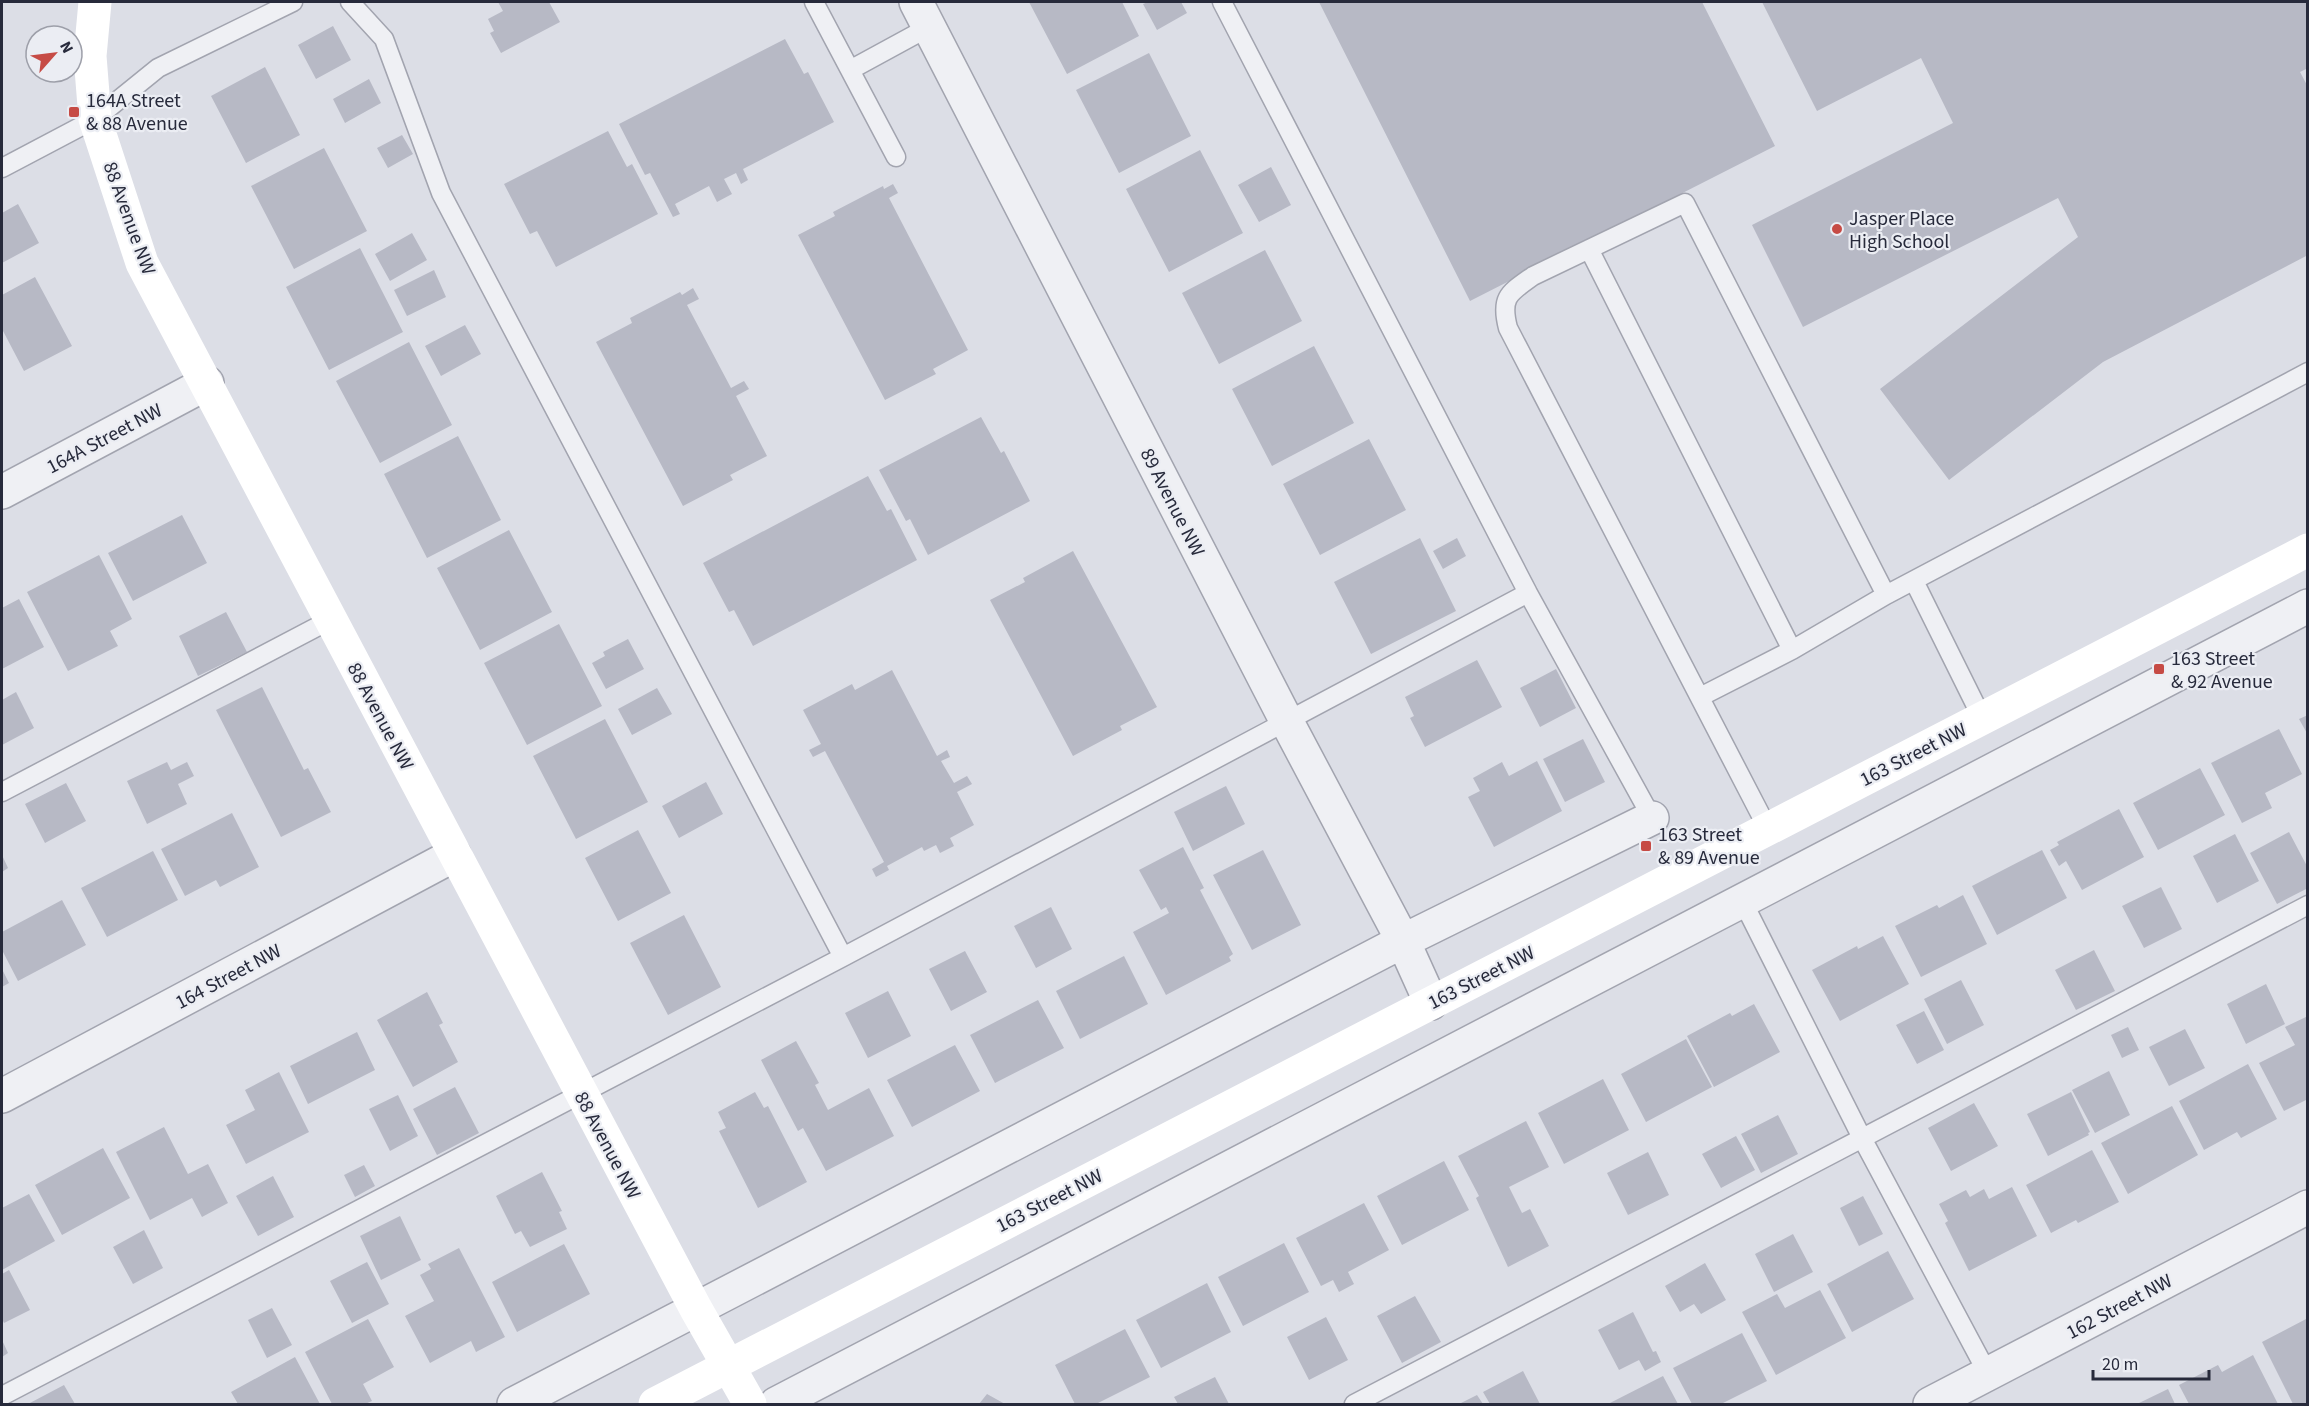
<svg xmlns="http://www.w3.org/2000/svg" width="2309" height="1406" viewBox="0 0 2309 1406" font-family="'Source Sans 3',sans-serif">
  <style>
    .building { fill: #b7b9c5 }
    .lines { fill: none; stroke-linecap: round; stroke-linejoin: round }
    .lane-casing { stroke: #a2a4af; stroke-width: 21 }
    .street-casing { stroke: #a2a4af; stroke-width: 36 }
    .lane { stroke: #eff0f4; stroke-width: 18 }
    .street { stroke: #eff0f4; stroke-width: 33 }
    .secondary { stroke: #fff; stroke-width: 33 }
    .poi-dot { fill: #c64b45; stroke: #ebedf3; stroke-width: 2 }
    .labels { text-anchor: middle; stroke-width: 4.5; stroke-linejoin: round; paint-order: stroke }
    .poi-label { font-size: 20px; fill: #272a3b; stroke: #ebedf3; text-anchor: start }
    .street-label { font-size: 20px; fill: #272a3b; stroke: #ebedf3 }
  </style>
  <rect width="100%" height="100%" fill="#dcdee6"/>
  <!-- building -->
  <path class="building" d="M498 2H549L560 22 501 53 490 33 494 31 488 19 503 11Z
    M1029 2H1122L1139 36 1067 74Z
    M1148 2H1181L1187 13 1157 30 1143 4Z
    M1319 2H1702L1775 146 1470 301Z
    M1762 2H2308V68L2300 72 2308 87V255L2103 362 1949 480 1880 389 2078 237 2058 198 1803 327 1752 225 1953 123 1921 58 1817 111Z
    M333 26 351 60 316 79 298 45Z
    M785 39 804 74 808 72 834 122 743 169 748 180 741 184 736 173 724 179 732 194 717 202 709 186 675 204 680 214 673 217 650 173 645 175 619 124Z
    M1149 53 1191 136 1119 173 1076 90Z
    M265 67 300 135 246 163 211 96Z
    M369 79 381 103 345 123 333 99Z
    M608 131 627 167 632 164 658 214 556 267 537 231 530 234 504 184Z
    M402 135 413 154 388 168 377 148Z
    M324 148 367 231 294 269 251 186Z
    M1200 150 1243 233 1169 272 1126 189Z
    M1271 167 1291 205 1259 222 1238 185Z
    M893 184 898 193 889 198 968 350 933 369 936 374 885 400 798 235 835 216 833 212 883 186 884 189Z
    M18 204 39 243 2 263V213Z
    M412 233 427 260 390 281 375 254Z
    M360 248 403 332 329 370 286 287Z
    M1265 250 1302 321 1219 364 1182 293Z
    M434 270 446 297 407 316 394 290Z
    M35 277 72 346 24 371 2 329V295Z
    M693 288 699 299 687 305 731 388 744 381 749 389 736 396 767 456 730 475 733 480 683 506 596 342 632 323 630 318 680 292 682 295Z
    M465 325 481 354 441 376 425 346Z
    M409 342 452 425 380 463 336 381Z
    M1314 346 1354 423 1272 466 1232 389Z
    M981 417 1001 453 1004 451 1030 501 928 555 910 519 906 521 879 470Z
    M458 436 501 520 427 558 384 474Z
    M1369 439 1406 510 1320 555 1283 484Z
    M868 476 887 511 891 509 917 560 753 646 734 610 729 612 703 563Z
    M182 515 207 563 133 601 108 553Z
    M509 530 552 612 480 650 437 568Z
    M1420 538 1456 611 1371 654 1334 582Z
    M1457 538 1466 556 1443 569 1433 551Z
    M1073 551 1157 707 1120 726 1122 730 1073 756 990 600 1025 582 1023 578Z
    M99 555 132 619 110 631 118 646 68 671 27 592Z
    M19 599 44 647 2 669V608Z
    M226 612 247 652 198 676 179 636Z
    M559 624 602 706 527 745 484 663Z
    M628 639 644 669 606 689 592 663 605 656 603 652Z
    M1477 660 1502 707 1425 747 1410 718 1414 716 1405 697Z
    M1556 669 1576 708 1540 727 1520 688Z
    M892 670 937 756 947 750 950 757 941 761 954 783 967 776 972 784 957 792 974 825 950 838 954 846 940 853 936 845 924 851 922 847 887 866 889 870 876 877 872 869 884 862 825 751 813 757 809 750 821 744 803 710 852 684 855 690Z
    M262 687 304 770 308 768 331 812 281 837 216 710Z
    M657 688 672 714 632 735 618 709Z
    M16 692 34 728 2 745V700Z
    M2308 715V735L2299 719Z
    M605 719 648 802 576 839 533 756Z
    M2279 729 2302 774 2265 793 2272 808 2242 823 2211 763Z
    M1583 739 1605 782 1565 802 1543 759Z
    M1537 761 1562 811 1494 847 1468 797 1480 791 1473 778 1502 762 1509 776Z
    M167 762 171 770 187 762 194 776 178 784 187 804 147 824 127 781Z
    M2200 768 2225 815 2158 850 2133 803Z
    M706 782 723 814 679 838 662 806Z
    M66 783 86 821 45 843 25 804Z
    M1226 786 1245 824 1193 851 1174 812Z
    M2119 809 2144 857 2082 890 2066 861 2059 866 2050 850 2059 845 2057 842Z
    M232 813 259 867 220 887 216 880 185 896 161 849Z
    M638 830 671 893 618 921 585 858Z
    M2289 832 2308 868V888L2277 904 2250 853Z
    M2235 834 2259 881 2217 903 2193 856Z
    M1183 847 1204 888 1200 890 1233 954 1229 957 1231 961 1166 995 1133 932 1169 913 1166 907 1161 910 1139 870Z
    M1263 850 1301 925 1252 950 1213 875Z
    M2042 850 2067 898 1997 935 1972 886Z
    M153 851 178 900 107 937 81 888Z
    M2 855 8 868 2 872Z
    M2161 887 2182 929 2144 948 2122 906Z
    M1963 895 1987 944 1921 977 1895 926 1937 905 1939 908Z
    M62 900 86 945 18 981 2 950V932Z
    M1051 907 1072 949 1036 968 1014 926Z
    M684 915 721 987 668 1015 630 943Z
    M1883 936 1909 984 1840 1021 1812 970 1857 946 1858 949Z
    M2094 950 2115 991 2076 1010 2055 970Z
    M965 951 987 992 951 1011 929 969Z
    M1124 956 1148 1004 1080 1039 1056 991Z
    M2 969 9 983 2 987Z
    M1961 980 1984 1025 1947 1044 1924 999Z
    M2266 984 2285 1024 2246 1044 2227 1004Z
    M888 991 911 1036 868 1058 845 1013Z
    M427 992 443 1023 439 1025 458 1062 413 1087 377 1020Z
    M1038 1000 1064 1048 995 1083 970 1035Z
    M1754 1004 1780 1052 1714 1087 1687 1036 1730 1013 1732 1016Z
    M1924 1011 1944 1050 1917 1064 1896 1025Z
    M2308 1016V1099L2284 1111 2259 1063 2295 1045 2285 1027Z
    M2128 1027 2139 1050 2122 1058 2111 1035Z
    M2185 1029 2205 1068 2169 1086 2149 1047Z
    M357 1032 375 1070 308 1104 290 1066Z
    M1686 1039 1712 1087 1646 1122 1621 1074Z
    M796 1041 819 1083 815 1085 828 1110 869 1088 894 1136 826 1171 803 1128 798 1131 761 1060Z
    M955 1045 980 1091 912 1127 887 1080Z
    M2248 1064 2277 1119 2241 1138 2237 1132 2204 1150 2179 1101Z
    M2109 1071 2130 1115 2095 1133 2072 1090Z
    M279 1072 309 1132 246 1164 226 1125 255 1110 245 1090Z
    M1603 1079 1629 1130 1564 1164 1538 1113Z
    M455 1087 479 1133 437 1155 413 1109Z
    M755 1092 764 1108 768 1106 807 1182 758 1208 719 1131 726 1128 718 1112Z
    M2071 1092 2090 1132 2088 1133 2089 1135 2048 1156 2027 1114Z
    M398 1095 418 1136 390 1151 369 1109Z
    M1974 1103 1998 1146 1951 1171 1928 1128Z
    M2172 1106 2198 1155 2128 1194 2101 1143Z
    M1778 1115 1798 1154 1761 1173 1741 1134Z
    M1526 1121 1549 1167 1509 1187 1522 1213 1530 1209 1549 1246 1508 1267 1476 1198 1479 1196 1458 1156Z
    M164 1127 188 1174 208 1164 228 1203 202 1217 192 1198 150 1220 116 1152Z
    M1736 1136 1755 1170 1721 1188 1702 1154Z
    M103 1148 130 1198 62 1235 35 1185Z
    M2092 1150 2119 1202 2078 1223 2076 1220 2051 1233 2026 1185Z
    M1648 1152 1669 1195 1628 1215 1607 1173Z
    M1444 1161 1469 1210 1402 1245 1377 1196Z
    M364 1165 375 1186 355 1197 344 1175Z
    M542 1172 562 1211 559 1212 567 1229 530 1247 521 1231 515 1234 496 1196Z
    M273 1176 294 1217 258 1236 236 1196Z
    M2012 1187 2037 1236 1969 1271 1945 1223 1948 1221 1939 1204 1966 1190 1970 1197 1984 1189 1989 1199Z
    M29 1194 55 1241 2 1270V1208Z
    M1863 1196 1883 1234 1859 1246 1840 1208Z
    M1364 1203 1389 1250 1348 1272 1354 1284 1339 1292 1333 1280 1321 1286 1296 1238Z
    M400 1216 421 1260 381 1280 360 1236Z
    M144 1230 163 1268 133 1284 113 1247Z
    M1793 1234 1813 1272 1774 1292 1755 1254Z
    M1284 1243 1309 1292 1243 1326 1218 1277Z
    M564 1244 590 1294 517 1332 492 1282Z
    M459 1248 505 1337 476 1352 471 1341 430 1363 405 1316 434 1301 420 1275 431 1269 428 1264Z
    M1888 1251 1914 1299 1852 1332 1827 1284Z
    M367 1262 389 1304 352 1323 330 1281Z
    M1705 1263 1726 1300 1701 1314 1694 1304 1680 1312 1665 1286Z
    M9 1270 30 1310 4 1323 2 1319V1274Z
    M1207 1283 1231 1332 1161 1368 1136 1320Z
    M1820 1290 1846 1338 1776 1375 1742 1312 1777 1294 1785 1308Z
    M1415 1296 1441 1342 1402 1363 1377 1316Z
    M272 1308 292 1345 267 1358 248 1320Z
    M1633 1312 1653 1352 1656 1351 1661 1362 1645 1371 1639 1360 1619 1370 1598 1330Z
    M1326 1317 1348 1360 1309 1380 1287 1337Z
    M2308 1318V1404H2293L2262 1342Z
    M368 1319 394 1367 363 1384 372 1401 365 1404H332L305 1352Z
    M1125 1329 1150 1377 1096 1404H1075L1055 1365Z
    M1742 1333 1767 1381 1721 1404H1692L1673 1368Z
    M2 1340 8 1353 2 1357Z
    M2253 1355 2278 1404H2189L2179 1385 2218 1365 2222 1372Z
    M295 1357 320 1404H238L231 1392Z
    M1523 1371 1540 1404H1490L1483 1392Z
    M1663 1376 1678 1404H1608Z
    M1215 1377 1229 1404H1178L1174 1397Z
    M64 1385 75 1404H28Z
    M2168 1389 2175 1404H2137Z
    M987 1394 1005 1404H979Z
    M1477 1395 1483 1404H1459Z"/>
  <g class="lines">
    <defs>
      <path id="lane" d="M350 2 384 39 441 193 843 957
        M814 2 896 157
        M1222 2 1528 593 1652 818
        M850 70 929 27
        M2 168 95 119 158 68 293 2
        M1589 249 1792 650
        M1914 581 1982 718
        M1700 697 1792 650 1886 595
        M2 792 330 620
        M1768 829 1508 328C1500 297 1509 293 1533 276L1685 203 1886 595 2308 372
        M1742 900 1862 1138 1988 1374
        M2 1396 843 957 1528 593
        M1354 1404 2308 905"/>
      <path id="street" d="M916 2 1287 722 1403 941 1431 1003
        M2 492 207 383
        M2 1096 454 855
        M514 1404 1403 941 1652 818
        M776 1404 2308 606
        M1930 1404 2308 1207"/>
    </defs>
    <!-- lane casing -->
    <use href="#lane" class="lane-casing"/>
    <!-- street casing -->
    <use href="#street" class="street-casing"/>
    <!-- lane -->
    <use href="#lane" class="lane"/>
    <!-- street -->
    <use href="#street" class="street"/>
    <!-- secondary -->
    <path class="secondary" d="M95 2 90 56 95 119 142 263 696 1309 750 1404
      M655 1404 2308 550"/>
  </g>
  <!-- markers -->
  <g class="poi-dot">
    <rect x="68" y="106" width="12" height="12" rx="3"/>
    <circle cx="1837" cy="229" r="6"/>
    <rect x="2153" y="663" width="12" height="12" rx="3"/>
    <rect x="1640" y="840" width="12" height="12" rx="3"/>
  </g>
  <g class="labels">
    <!-- poi labels -->
    <g class="poi-label">
      <text x="86" y="107">164A Street<tspan x="86" dy="23">&amp; 88 Avenue</tspan></text>
      <text x="1849" y="225">Jasper Place<tspan x="1849" dy="23">High School</tspan></text>
      <text x="2171" y="665">163 Street<tspan x="2171" dy="23">&amp; 92 Avenue</tspan></text>
      <text x="1658" y="841">163 Street<tspan x="1658" dy="23">&amp; 89 Avenue</tspan></text>
    </g>
    <!-- street labels -->
    <g class="street-label">
      <text transform="translate(130 218) rotate(70)" y="7">88 Avenue NW</text>
      <text transform="translate(104 438) rotate(-28)" y="7">164A Street NW</text>
      <text transform="translate(1173 502) rotate(63)" y="7">89 Avenue NW</text>
      <text transform="translate(381 716) rotate(62)" y="7">88 Avenue NW</text>
      <text transform="translate(1913 754) rotate(-27)" y="7">163 Street NW</text>
      <text transform="translate(228 976) rotate(-28)" y="7">164 Street NW</text>
      <text transform="translate(1481 977) rotate(-27)" y="7">163 Street NW</text>
      <text transform="translate(608 1145) rotate(62)" y="7">88 Avenue NW</text>
      <text transform="translate(1049 1200) rotate(-27)" y="7">163 Street NW</text>
      <text transform="translate(2119 1306) rotate(-28)" y="7">162 Street NW</text>
    </g>
  </g>
  <!-- border -->
  <rect width="2309" height="1406" fill="none" stroke="#272a3b" stroke-width="6"/>
  <!-- north arrow -->
  <g transform="translate(54 54) rotate(62)"><circle r="28" fill="#ebedf3" stroke="#9d9fa9" stroke-width="1.5"/>
  <path d="M0-4.5L10 22L0 15L-10 22Z" fill="#c64b45"/>
  <text y="-9" font-size="16" font-weight="bold" text-anchor="middle" fill="#272a3b">N</text>
  </g>
  <!-- scale -->
  <path d="M2093 1370v9h116v-9" fill="none" stroke="#272a3b" stroke-width="3"/>
  <text x="2102" y="1370" font-size="18" fill="#272a3b" stroke="#ebedf3" stroke-width="4.5" paint-order="stroke">20 m</text>
</svg>
